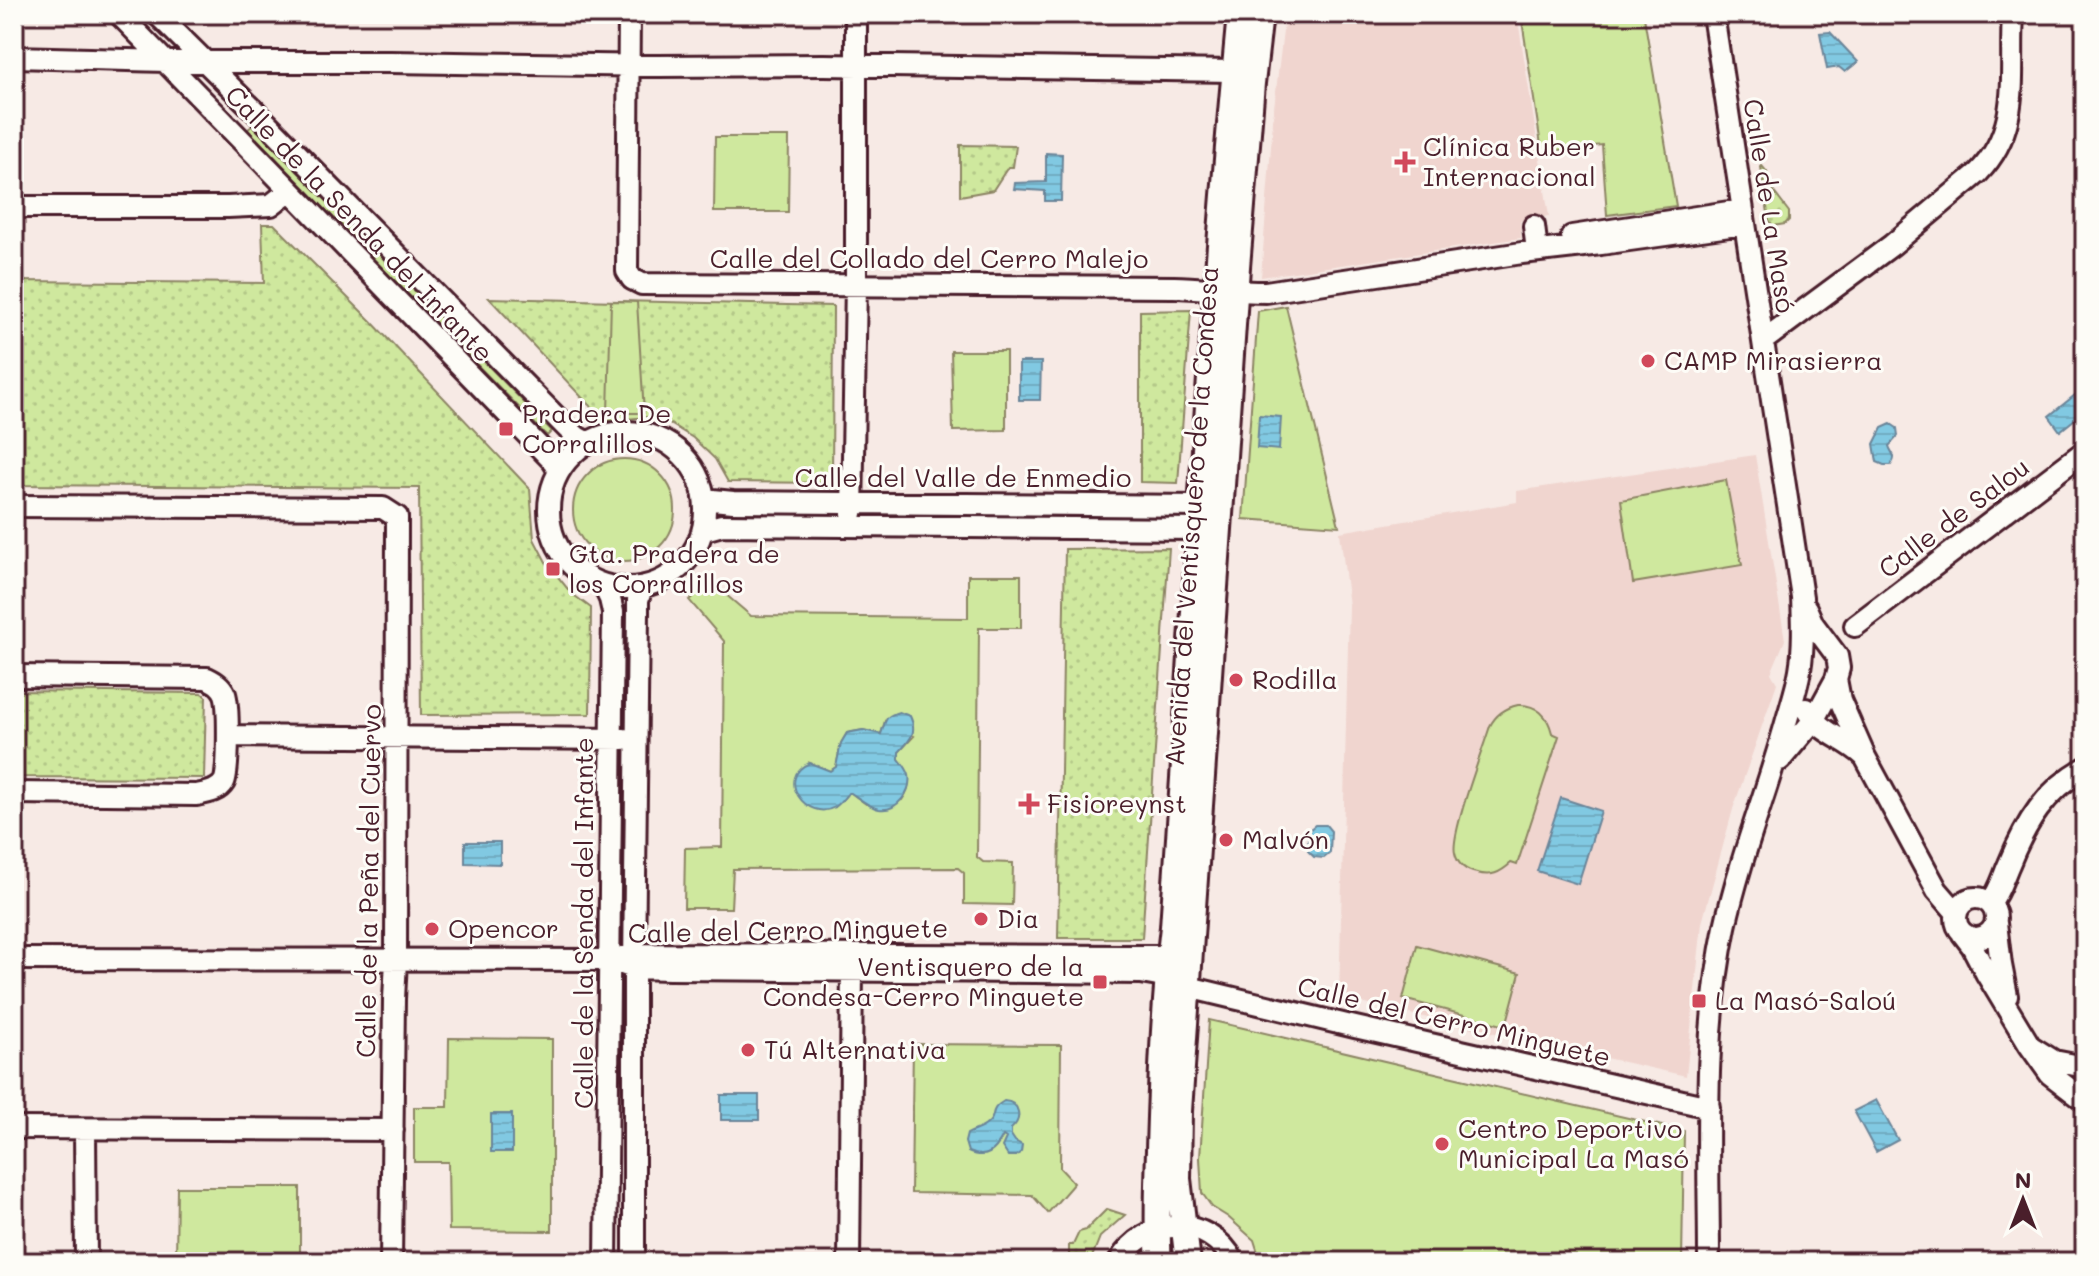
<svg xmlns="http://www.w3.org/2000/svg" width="2099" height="1276" viewBox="0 0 2099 1276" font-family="Mali,sans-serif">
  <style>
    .built { fill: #f0d5cf }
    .grass { fill: url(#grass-dots); stroke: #8c8464; stroke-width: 2 }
    .garden { fill: #cfe89e; stroke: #8c8464; stroke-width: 2; fill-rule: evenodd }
    .water { fill: url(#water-rules); stroke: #6b8599; stroke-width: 2 }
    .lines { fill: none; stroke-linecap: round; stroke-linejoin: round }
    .minor-casing { stroke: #4a1f2b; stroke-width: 26 }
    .major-casing { stroke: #4a1f2b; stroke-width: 30 }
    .minor { stroke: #fdfcf7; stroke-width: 20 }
    .major { stroke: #fdfcf7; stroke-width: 24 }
    .poi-dot { fill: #d1495b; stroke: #fdfcf7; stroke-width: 3 }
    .labels { text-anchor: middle; stroke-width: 6; stroke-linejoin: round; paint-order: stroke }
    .poi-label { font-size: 26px; fill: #4a1f2b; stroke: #fdfcf7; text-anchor: start }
    .street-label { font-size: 26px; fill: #4a1f2b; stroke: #fdfcf7 }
  </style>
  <defs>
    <pattern id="grass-dots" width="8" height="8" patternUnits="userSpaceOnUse" patternTransform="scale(2)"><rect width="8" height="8" fill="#cfe89e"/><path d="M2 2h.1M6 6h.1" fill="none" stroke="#b3c788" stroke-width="1.8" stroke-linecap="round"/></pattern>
    <pattern id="water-rules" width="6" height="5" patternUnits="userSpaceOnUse" patternTransform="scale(2)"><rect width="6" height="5" fill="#81c9e2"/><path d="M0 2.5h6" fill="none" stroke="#71acc2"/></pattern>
  </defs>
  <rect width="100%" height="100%" fill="#f7eae5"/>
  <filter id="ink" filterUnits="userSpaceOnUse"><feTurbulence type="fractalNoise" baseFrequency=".0125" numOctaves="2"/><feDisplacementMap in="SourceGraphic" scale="16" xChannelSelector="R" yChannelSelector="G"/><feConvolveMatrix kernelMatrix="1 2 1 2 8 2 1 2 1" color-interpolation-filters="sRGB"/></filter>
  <g filter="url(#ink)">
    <!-- built -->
    <path class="built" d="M1285 14H1517L1549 216 1520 221 1521 238 1261 277 1274 108Z
      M1755 455 1785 640 1771 673 1777 683 1733 809 1702 923 1686 1076 1339 998 1349 606 1340 532 1517 502V491Z"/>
    <!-- grass -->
    <path class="grass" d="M960 145 1016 146 1013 167H1008L993 190 960 196Z
      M1762 166 1767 172 1770 187 1789 212V220L1785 224 1773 226 1769 220 1761 167Z
      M262 224H274L371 321 530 489 534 539 546 562 571 593 591 608 590 714 421 715 419 488 14 485V281L264 283Z
      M489 298 833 306 832 483 728 482 715 459 693 438 667 422 648 417 604 421Z
      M1191 310 1178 483 1140 482V311Z
      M863 511 1184 512 1183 520 861 521Z
      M1169 548 1142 938H1058L1065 549Z
      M14 691 201 693 206 696 204 778 14 777Z
      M1107 1209 1125 1215 1100 1237 1092 1257 1088 1262H1069V1245H1073L1079 1232 1086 1230Z"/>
    <!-- garden -->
    <path class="garden" d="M1521 14H1654L1644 17 1676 206 1607 215 1602 145 1542 152Z
      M253 125 552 431 547 436 247 130Z
      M715 137H789L788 212H714Z
      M611 301 637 302 644 413H608Z
      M1286 306 1339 526 1243 519 1258 311Z
      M951 351H1006V430L953 431Z
      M573 510a51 51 0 1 1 102 0a51 51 0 1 1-102 0Z
      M1726 480 1742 565 1633 583 1621 500Z
      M968 575H1021V628H979L977 857 983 862 1013 863 1012 905 964 904V873L958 868 733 869 731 908H684L685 848 722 847 724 641 689 600 711 582 751 616 968 618ZM885 721 914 736 899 752V759C909 772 913 785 902 800L866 804 851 793H848L835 807 810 763 830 771 836 767 841 743 847 733 863 730 881 734Z
      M1518 705C1537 704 1548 716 1552 733L1559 736 1517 865 1511 863C1500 873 1491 877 1477 873 1466 871 1457 864 1455 853 1450 835 1483 749 1490 726 1496 714 1505 708 1518 705Z
      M620 758 626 759 625 904H619Z
      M1417 945 1520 973 1506 1026 1403 999Z
      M1209 1020 1684 1131 1682 1262H1261L1254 1240 1228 1217 1212 1207 1202 1193 1200 1158Z
      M449 1038 552 1039V1231L449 1230 448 1162H414V1107H448Z
      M913 1044 1061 1045 1060 1168 1074 1183 1048 1213 1032 1195 911 1193Z
      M177 1187H300V1262H176Z"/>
    <!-- water -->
    <path class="water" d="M1830 32 1858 62 1845 72 1839 67 1827 69 1820 33Z
      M1046 153 1062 154 1061 201H1045V191L1014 189 1015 183 1046 182Z
      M1019 362H1041L1040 400H1019Z
      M2080 391 2085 398V411L2060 431 2049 416Z
      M1259 415 1281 417 1279 450 1257 448Z
      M1891 424 1897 428 1898 436 1889 446C1891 454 1898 455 1891 465H1884L1877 462 1874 444 1882 428Z
      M899 712 910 716C918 733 910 740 899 752V759C903 764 907 768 909 775 912 791 897 812 879 809 869 807 860 799 851 793H848C844 798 840 804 835 807 807 823 774 777 810 763L830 771 836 767 841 743 847 733 863 730 881 734C886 721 884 716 899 712Z
      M1561 798 1601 811 1578 884 1537 871Z
      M1315 825H1326L1331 831 1330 853 1324 858 1314 857 1308 851 1309 830Z
      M465 842H500V864L465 863Z
      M721 1095H759V1120H721Z
      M1876 1100 1898 1140 1876 1152 1854 1111Z
      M1004 1101C1020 1102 1023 1119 1011 1129V1135L1015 1141 1022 1145 1021 1152 1016 1156H1008L1002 1147 1006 1138 1003 1136C995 1152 986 1160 968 1152L965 1142 967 1134C974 1130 982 1129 987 1124 998 1116 987 1111 1004 1101Z
      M491 1114H512V1152H491Z"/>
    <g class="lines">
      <defs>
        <path id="minor" d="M119 14 553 461 559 471
          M157 14 257 113 567 428 577 437 588 443
          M629 14 627 271 632 279 642 284 1174 287C1205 288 1235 292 1266 292L1522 253 1601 244 1744 224
          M14 57 204 62H391L658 66 824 65 1234 71 1243 73 1247 77
          M14 207H228L271 205 289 191
          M1534 226 1537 251
          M1572 236 1742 210
          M1764 340 1892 245 1978 173C2023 127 2009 72 2013 14
          M549 510a78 78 0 1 1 156 0a78 78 0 1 1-156 0Z
          M705 498 713 500 733 502 1201 506 1216 511
          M14 506 383 508 397 517 396 960 394 999 391 1262
          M852 514 856 283V14
          M704 530 722 525 1199 529 1215 526
          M604 586 610 599 613 612 606 1262
          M1855 626 2085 451
          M14 676 207 678C215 682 221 685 225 694 229 705 229 772 224 782 218 792 206 793 196 795L14 793
          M1836 679 1840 700 1865 757 1937 890 1956 912
          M1806 709C1819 733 1845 738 1864 756
          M228 736 624 739
          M1780 760 1813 721 1836 679 1839 668 1837 656 1813 624 1806 608
          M1956 918a20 20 0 1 1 40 0a20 20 0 1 1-40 0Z
          M1990 903C2000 891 2003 877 2009 864 2026 822 2045 791 2085 768
          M1996 923 2001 965 2007 996
          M1962 933 1972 946 1986 973 2030 1046
          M14 959 610 960 635 954 1126 956H1170L1178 965
          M625 965 634 968 670 969 1141 973 1158 976 1188 987 1355 1027 1709 1107
          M2085 1067 2054 1061 2030 1046 2050 1074 2085 1101
          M14 1128 393 1130
          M85 1129 86 1262
          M634 1262V968L638 612V600L642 587
          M849 1262 852 970
          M1119 1262C1145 1216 1209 1214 1234 1262
          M1709 1262C1709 1151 1702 1037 1725 927 1740 858 1767 791 1786 723 1791 705 1797 688 1800 670 1804 646 1803 621 1802 597 1773 402 1743 208 1713 14"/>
        <path id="major" d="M1159 1262C1156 1225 1158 1188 1159 1150 1161 1076 1164 1001 1173 927 1194 623 1211 318 1240 14
          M1188 1262 1178 1179 1179 1111 1237 267 1252 83 1260 14"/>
      </defs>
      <!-- minor casing -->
      <use href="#minor" class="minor-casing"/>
      <!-- major casing -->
      <use href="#major" class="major-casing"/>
      <!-- minor -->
      <use href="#minor" class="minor"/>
      <!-- major -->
      <use href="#major" class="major"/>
    </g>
  </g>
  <!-- markers -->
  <g class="poi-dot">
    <path d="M1401 150h8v8h8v8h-8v8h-8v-8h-8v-8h8z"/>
    <circle cx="1648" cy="361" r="8"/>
    <rect x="498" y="421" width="16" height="16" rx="4"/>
    <rect x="545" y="561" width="16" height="16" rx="4"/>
    <circle cx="1236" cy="680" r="8"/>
    <path d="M1025 792h8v8h8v8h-8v8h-8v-8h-8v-8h8z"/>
    <circle cx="1226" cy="840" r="8"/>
    <circle cx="981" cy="919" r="8"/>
    <circle cx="432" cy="929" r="8"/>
    <rect x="1092" y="974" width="16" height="16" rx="4"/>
    <rect x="1691" y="993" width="16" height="16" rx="4"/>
    <circle cx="748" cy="1050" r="8"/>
    <circle cx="1442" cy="1144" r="8"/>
  </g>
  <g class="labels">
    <!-- poi labels -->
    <g class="poi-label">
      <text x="1423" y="156">Clínica Ruber<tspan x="1423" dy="30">Internacional</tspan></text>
      <text x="1664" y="370">CAMP Mirasierra</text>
      <text x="522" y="423">Pradera De<tspan x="522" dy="30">Corralillos</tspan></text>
      <text x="569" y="563">Gta. Pradera de<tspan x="569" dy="30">los Corralillos</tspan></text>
      <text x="1252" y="689">Rodilla</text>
      <text x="1047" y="813">Fisioreynst</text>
      <text x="1242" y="849">Malvón</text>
      <text x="997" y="928">Dia</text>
      <text x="448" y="938">Opencor</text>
      <text x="1084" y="976" text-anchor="end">Ventisquero de la<tspan x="1084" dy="30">Condesa-Cerro Minguete</tspan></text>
      <text x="1715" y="1010">La Masó-Saloú</text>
      <text x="764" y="1059">Tú Alternativa</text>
      <text x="1458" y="1138">Centro Deportivo<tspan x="1458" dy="30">Municipal La Masó</tspan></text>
    </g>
    <!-- street labels -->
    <g class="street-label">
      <text transform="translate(1769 206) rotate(81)" y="9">Calle de La Masó</text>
      <text transform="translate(359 224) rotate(46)" y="9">Calle de la Senda del Infante</text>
      <text x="929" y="268">Calle del Collado del Cerro Malejo</text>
      <text x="963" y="487">Calle del Valle de Enmedio</text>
      <text transform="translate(1192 516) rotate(-86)" y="9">Avenida del Ventisquero de la Condesa</text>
      <text transform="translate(1954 518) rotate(-37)" y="9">Calle de Salou</text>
      <text transform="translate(369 881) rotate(-89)" y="9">Calle de la Peña del Cuervo</text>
      <text transform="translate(584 923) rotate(-90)" y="9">Calle de la Senda del Infante</text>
      <text transform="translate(788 931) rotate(-1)" y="9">Calle del Cerro Minguete</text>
      <text transform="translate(1454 1022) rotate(13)" y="9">Calle del Cerro Minguete</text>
    </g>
  </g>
  <!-- margin -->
  <rect width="2099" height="1276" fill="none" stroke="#fdfcf7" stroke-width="48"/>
  <rect x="24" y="24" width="2051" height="1228" fill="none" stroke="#4a1f2b" stroke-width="3" filter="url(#ink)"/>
  <!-- north arrow -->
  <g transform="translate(2023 1200)" stroke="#fdfcf7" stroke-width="6" paint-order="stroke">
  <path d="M0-6L14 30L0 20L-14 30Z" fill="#4a1f2b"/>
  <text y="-12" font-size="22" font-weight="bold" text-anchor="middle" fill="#4a1f2b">N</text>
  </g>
</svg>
